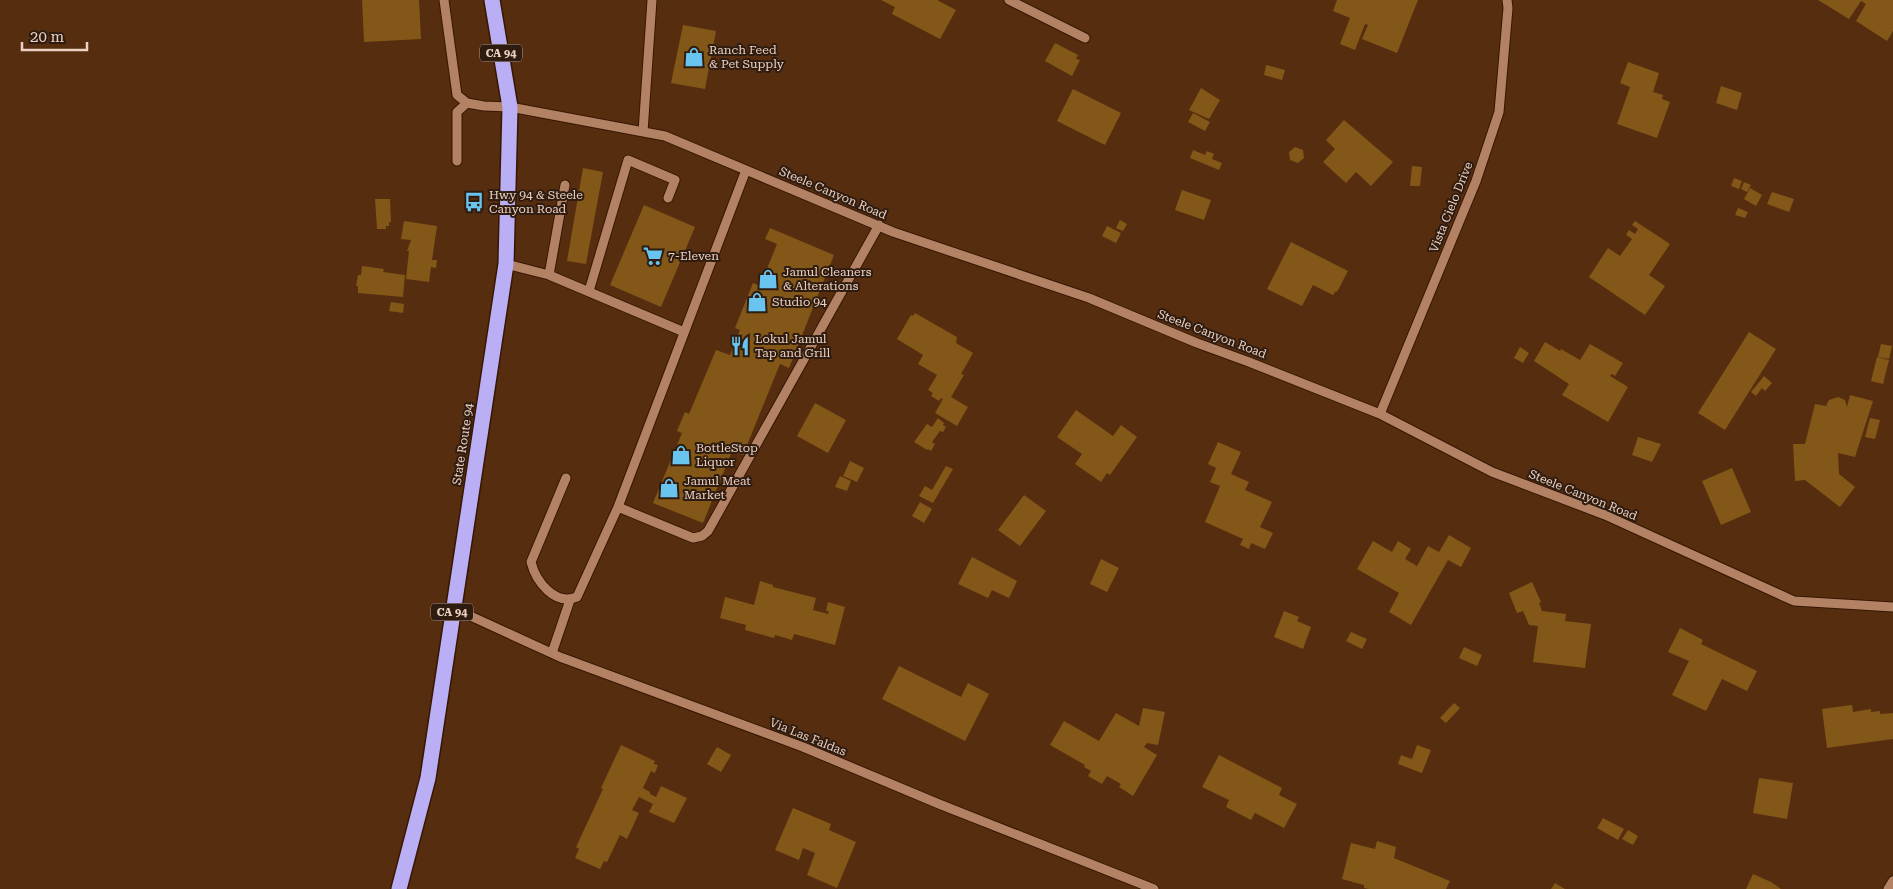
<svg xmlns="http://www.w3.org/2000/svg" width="1893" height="889" viewBox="0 0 1893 889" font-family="'Roboto Serif',serif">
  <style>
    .building { fill: #825717 }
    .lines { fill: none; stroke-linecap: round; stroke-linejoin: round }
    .minor-casing { stroke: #361702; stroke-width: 11 }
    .highway-casing { stroke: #361702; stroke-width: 18 }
    .minor { stroke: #b38164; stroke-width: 9 }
    .highway { stroke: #baaef5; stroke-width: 15 }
    .labels { text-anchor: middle; stroke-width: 4; stroke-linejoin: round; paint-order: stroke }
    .shield { fill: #2f1c10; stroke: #b39b8d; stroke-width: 1 }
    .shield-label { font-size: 11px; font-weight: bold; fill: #ecd1c2 }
    .poi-label { font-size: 12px; fill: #ecd1c2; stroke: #2f1c10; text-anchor: start }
    .street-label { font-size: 12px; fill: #ecd1c2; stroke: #2f1c10 }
  </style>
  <rect width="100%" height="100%" fill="#572d10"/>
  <!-- building -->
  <path class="building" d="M362 0H419L421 39 364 42Z
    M881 0H937L956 10 940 39 892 14 895 7Z
    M1337 0H1418L1397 53 1362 39 1368 25 1365 24 1355 50 1340 44 1350 18 1333 11Z
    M1818 0H1893V31L1887 41 1856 21 1866 4 1861 1 1849 19Z
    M683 25 716 31 705 89 671 83Z
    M1055 43 1078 55 1076 59 1080 60 1072 76 1045 61Z
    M1628 62 1659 73 1653 92 1663 95 1662 99 1670 102 1657 138 1617 124 1630 87 1620 83Z
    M1266 65 1285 70 1282 80 1264 75Z
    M1721 86 1742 93 1737 110 1716 103Z
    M1201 88 1220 100 1209 119 1189 110Z
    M1073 89 1121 113 1105 145 1057 121Z
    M1193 113 1210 122 1205 131 1188 122Z
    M1344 120 1393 162 1371 186 1356 172 1346 183 1323 162 1335 149 1326 140Z
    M1295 147 1303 150 1304 158 1298 163 1290 160 1289 152Z
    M1193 150 1205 155 1207 151 1214 154 1212 159 1222 163 1219 170 1190 158Z
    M1412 166 1422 167 1420 186H1410Z
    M583 168 603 172 586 264 567 261Z
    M1734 178 1742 181 1739 189 1731 186Z
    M1744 182 1751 185 1747 192 1741 189Z
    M1750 188 1762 195 1756 206 1744 199Z
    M1182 190 1211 200 1204 220 1175 210Z
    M1772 192 1794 199 1789 212 1767 204Z
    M375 199H390L391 222H389V226H386V229H377Z
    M644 205 695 227 661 307 610 285Z
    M1738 208 1748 212 1745 218 1735 215Z
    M1120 220 1127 224 1123 231 1116 228Z
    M404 221 437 226 432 260H437L436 268 431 267 429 282 406 279 409 251H407L411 240 401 239Z
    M1635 221 1670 244 1649 275 1665 286 1645 315 1589 277 1608 248 1620 256 1632 239 1626 235 1629 230 1635 234 1638 229 1632 225Z
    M1107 226 1121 233 1116 243 1102 236Z
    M770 228 834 255 789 368 780 364 743 455 732 451 703 523 653 503 682 433 677 431 685 412 689 414 716 350 730 355 740 330 735 328 753 283 760 286 777 244 765 239Z
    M1291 242 1348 271 1337 292 1336 291 1333 295 1313 285 1302 306 1267 289Z
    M362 266 384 269 383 272 405 275 403 297 358 293V286H356L358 275H361Z
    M391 302 404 304 403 313 389 311Z
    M915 313 957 337 956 343 973 353 961 374 964 375 951 397 968 407 957 426 935 413 943 399 941 398 939 401 931 396 933 393 928 390 937 375 918 364 923 355 897 339 911 315 913 316Z
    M1749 332 1776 349 1725 430 1698 413Z
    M1545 342 1560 351 1561 349 1580 360 1590 344 1623 363 1615 376 1612 374 1610 376 1628 387 1608 422 1562 395 1569 384 1534 361Z
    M1881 344 1892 346 1889 359 1878 357Z
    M1520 347 1529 353 1523 363 1514 358Z
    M1877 357 1889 360 1883 384 1871 381Z
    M1764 376 1772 383 1765 391 1762 388 1756 396 1751 392Z
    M1850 395 1873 401 1855 457 1838 453 1839 474 1855 487 1840 507 1805 480 1795 481 1793 444H1805L1815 404 1826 406 1829 400 1838 397 1845 400 1847 407Z
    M815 403 846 420 828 453 797 436Z
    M1076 410 1113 436 1121 425 1137 437 1110 475 1107 473 1101 482 1075 464 1082 454 1057 437Z
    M938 418 944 423 943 425 946 427 943 432 940 431 932 442 935 444 931 451 928 449 927 450 914 442 927 424 932 427Z
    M1870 418 1880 420 1875 439 1865 437Z
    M1638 437 1661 444 1652 462 1632 455Z
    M1218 442 1241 452 1231 474 1249 482 1245 490 1272 502 1260 527 1273 533 1265 549 1251 543 1249 549 1240 545 1243 539 1205 522 1220 486 1210 482 1216 468 1208 464Z
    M850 461 864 468 857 482 843 476Z
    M946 466 953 469 933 503 919 496 925 486 932 490Z
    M1732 468 1751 512 1721 525 1702 481Z
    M840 476 851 481 847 491 835 487Z
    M1024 495 1046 511 1020 546 998 530Z
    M920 502 932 509 924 523 912 516Z
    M1449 535 1471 548 1461 567 1448 560 1411 625 1389 612 1399 593 1357 569 1373 541 1392 552 1398 541 1411 549 1405 559 1417 566 1428 546 1439 552Z
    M972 557 1017 581 1009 598 992 590 988 598 958 584Z
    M1101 559 1119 568 1107 592 1090 584Z
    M760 581 773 585V587L816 598 813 610 828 614 829 611H826L828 602 845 607 835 645 794 634 792 640 775 635 774 638 745 630 746 625 720 618 725 597 754 605Z
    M1532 582 1541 602 1539 603 1542 611 1566 614 1565 621 1591 624 1585 668 1533 662 1538 626 1529 625 1523 611 1517 613 1509 593Z
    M1284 611 1299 617 1297 621 1311 627 1303 649 1274 637Z
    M1680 628 1703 640 1701 644 1757 671 1747 691 1722 679 1706 711 1672 695 1689 661 1668 652Z
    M1351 632 1367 639 1362 649 1346 641Z
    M1464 647 1482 655 1477 666 1459 658Z
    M899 666 961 697 968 683 989 694 965 741 882 699Z
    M1454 703 1460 708 1446 723 1440 718Z
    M1852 705 1853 712 1871 709V712L1880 711V714L1893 713V739L1827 748 1822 709Z
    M1143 708 1165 712 1158 745 1147 743 1144 747 1157 755 1133 796 1119 787 1121 784 1107 776 1102 784 1088 776 1091 771 1084 767 1085 765 1050 745 1064 721 1099 741 1116 713 1139 726Z
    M621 745 655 761 654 764 658 765 655 773 651 771 643 788 650 792V794L656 797 661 786 687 798 674 823 649 812 653 804 639 797 632 810 639 813 627 839 620 835 607 862 604 861 600 869 575 858 579 849 576 847 603 789 601 788Z
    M1417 745 1431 750 1422 773 1398 764 1401 755 1412 759Z
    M717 747 731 755 721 772 707 764Z
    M1219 755 1282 788 1279 795 1297 804 1284 828 1255 813 1251 820 1226 807 1229 800 1202 787Z
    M1759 778 1793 783 1787 819 1753 813Z
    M793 808 831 824 829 830 856 842 837 888 807 875 815 853 803 848 799 860 775 850Z
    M1603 818 1624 829 1618 840 1597 828Z
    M1628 830 1638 836 1633 845 1622 839Z
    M1377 841 1396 847 1394 858 1450 881 1446 889H1369L1364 888V885L1342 879 1351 843 1375 849Z
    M1753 874 1771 882 1781 889H1746Z
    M1555 883 1565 889H1551Z"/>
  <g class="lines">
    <defs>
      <path id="minor" d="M444 0 457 95 467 103 484 106 510 107 665 136 893 232 1089 298 1197 343 1249 362 1380 414 1492 472 1605 515 1794 601 1893 607
        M1009 0 1085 38
        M643 132 652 0
        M457 161V112L467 103
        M506 264 549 275 684 332
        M549 275 565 185
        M589 291 628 160 675 180 668 198
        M1380 414 1476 181 1499 112 1508 8 1507 0
        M566 478 531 562C536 582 555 606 577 597L618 507 693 538 702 536 708 531 879 225
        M618 507 746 170
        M453 608 560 657 803 747 939 804 1154 889
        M552 653 570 600
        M1888 889 1893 881"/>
      <path id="highway" d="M399 889 428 778 506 264 510 107 492 0"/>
    </defs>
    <!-- minor casing -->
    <use href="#minor" class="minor-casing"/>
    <!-- highway casing -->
    <use href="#highway" class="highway-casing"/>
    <!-- minor -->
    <use href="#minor" class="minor"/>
    <!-- highway -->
    <use href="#highway" class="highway"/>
  </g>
  <!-- icons -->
  <defs>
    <symbol id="shop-bare" viewBox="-9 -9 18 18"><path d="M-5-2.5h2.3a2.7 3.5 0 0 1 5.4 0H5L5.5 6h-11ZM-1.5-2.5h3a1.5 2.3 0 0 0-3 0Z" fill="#69c4f0" stroke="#2f1c10" stroke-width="2.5" paint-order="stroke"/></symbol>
    <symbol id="bus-bare" viewBox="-9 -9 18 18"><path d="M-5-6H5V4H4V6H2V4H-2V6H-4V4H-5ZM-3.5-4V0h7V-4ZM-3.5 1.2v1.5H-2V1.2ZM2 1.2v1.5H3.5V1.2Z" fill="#69c4f0" stroke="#2f1c10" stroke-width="2.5" paint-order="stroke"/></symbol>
    <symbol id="supermarket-bare" viewBox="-9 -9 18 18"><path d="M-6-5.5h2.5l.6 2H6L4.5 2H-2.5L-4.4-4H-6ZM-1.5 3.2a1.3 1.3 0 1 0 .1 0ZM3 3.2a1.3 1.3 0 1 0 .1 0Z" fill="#69c4f0" stroke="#2f1c10" stroke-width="2.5" paint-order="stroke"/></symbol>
    <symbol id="restaurant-bare" viewBox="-9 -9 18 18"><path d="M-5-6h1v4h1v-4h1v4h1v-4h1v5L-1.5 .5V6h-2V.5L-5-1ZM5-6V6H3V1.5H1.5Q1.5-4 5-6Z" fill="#69c4f0" stroke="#2f1c10" stroke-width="2.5" paint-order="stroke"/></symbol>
  </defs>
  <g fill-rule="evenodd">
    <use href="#shop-bare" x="680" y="43" width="28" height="28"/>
    <use href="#bus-bare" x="460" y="188" width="28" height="28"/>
    <use href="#supermarket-bare" x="639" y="242" width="28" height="28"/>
    <use href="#shop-bare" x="754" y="265" width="28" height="28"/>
    <use href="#shop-bare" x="743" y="288" width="28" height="28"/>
    <use href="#restaurant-bare" x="726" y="332" width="28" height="28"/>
    <use href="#shop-bare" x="667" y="441" width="28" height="28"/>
    <use href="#shop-bare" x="655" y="474" width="28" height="28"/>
  </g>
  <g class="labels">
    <!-- shield labels -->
    <g class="shield">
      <rect x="480" y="44.5" width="42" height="17" rx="4"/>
      <rect x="431" y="603.5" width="42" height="17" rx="4"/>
    </g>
    <g class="shield-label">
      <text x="501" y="57">CA 94</text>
      <text x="452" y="616">CA 94</text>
    </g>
    <!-- poi labels -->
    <g class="poi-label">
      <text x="709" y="54">Ranch Feed<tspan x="709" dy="14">&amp; Pet Supply</tspan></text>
      <text x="489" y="199">Hwy 94 &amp; Steele<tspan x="489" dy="14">Canyon Road</tspan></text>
      <text x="668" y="260">7-Eleven</text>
      <text x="783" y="276">Jamul Cleaners<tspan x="783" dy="14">&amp; Alterations</tspan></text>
      <text x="772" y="306">Studio 94</text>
      <text x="755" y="343">Lokul Jamul<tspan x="755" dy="14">Tap and Grill</tspan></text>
      <text x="696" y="452">BottleStop<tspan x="696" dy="14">Liquor</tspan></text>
      <text x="684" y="485">Jamul Meat<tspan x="684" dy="14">Market</tspan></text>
    </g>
    <!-- street labels -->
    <g class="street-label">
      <text transform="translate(833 193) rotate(23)" y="4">Steele Canyon Road</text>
      <text transform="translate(1451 207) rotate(-68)" y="4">Vista Cielo Drive</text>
      <text transform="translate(1212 334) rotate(21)" y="4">Steele Canyon Road</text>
      <text transform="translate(463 444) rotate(-81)" y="4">State Route 94</text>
      <text transform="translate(1583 495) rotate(22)" y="4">Steele Canyon Road</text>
      <text transform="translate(808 737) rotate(22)" y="4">Via Las Faldas</text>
    </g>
  </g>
  <!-- scale -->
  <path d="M22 42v8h65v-8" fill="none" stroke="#ecd1c2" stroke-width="2.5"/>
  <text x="30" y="42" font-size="15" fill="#ecd1c2" stroke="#2f1c10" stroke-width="4" paint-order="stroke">20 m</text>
</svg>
